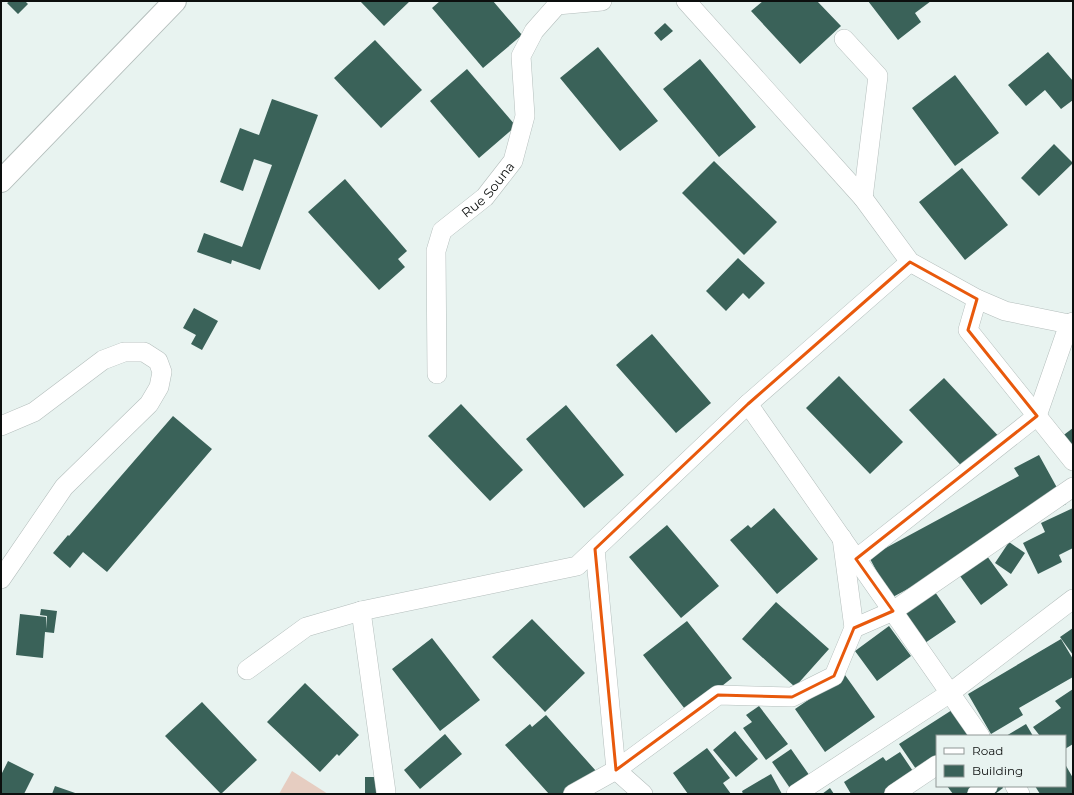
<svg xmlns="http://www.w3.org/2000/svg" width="1074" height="795" viewBox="0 0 1074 795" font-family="Montserrat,sans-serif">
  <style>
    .green { fill: #e6cdc1 }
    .building { fill: #3a6259 }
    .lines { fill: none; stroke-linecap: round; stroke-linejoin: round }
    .minor-casing { stroke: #b4bebc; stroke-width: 20 }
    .secondary-casing { stroke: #b4bebc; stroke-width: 24 }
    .minor { stroke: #fff; stroke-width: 19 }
    .secondary { stroke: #fff; stroke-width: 22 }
    .marked { fill: none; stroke: #e8590c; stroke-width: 3; stroke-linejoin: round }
    .labels { text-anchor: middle; stroke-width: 4; stroke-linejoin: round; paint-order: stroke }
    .street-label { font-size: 13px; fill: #0c0f0e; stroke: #e8f3f0 }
  </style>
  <rect width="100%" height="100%" fill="#e8f3f0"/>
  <!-- green -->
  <path class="green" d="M292 771 328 794H279Z"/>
  <!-- building -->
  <path class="building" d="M10 1H25L28 4 18 14 7 3Z
    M360 1H410L384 26Z
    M440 1H493L522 35 483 68 432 8Z
    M763 1H817L841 26 800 64 751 11Z
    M868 1H931L915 13 921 22 898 40Z
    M665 23 673 31 661 41 654 33Z
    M375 40 422 90 381 128 334 78Z
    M598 47 658 121 620 151 560 78Z
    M1048 52 1073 81V100L1061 109 1045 90 1026 106 1008 85Z
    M700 59 756 127 719 157 663 89Z
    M467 69 516 126 479 158 430 101Z
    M955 75 999 133 955 166 912 108Z
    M272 99 318 115 260 270 232 260 231 264 197 252 204 233 242 247 272 165 254 159 243 191 220 182 240 128 259 135Z
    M1054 144 1073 163 1039 196 1021 178Z
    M714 161 777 222 744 255 682 193Z
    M962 168 1008 225 965 260 919 202Z
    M345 179 407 251 398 259 405 267 379 290 308 212Z
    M738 258 765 283 749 299 743 293 726 311 706 291Z
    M194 308 218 321 202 350 191 344 196 335 183 328Z
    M652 334 711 403 676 433 616 365Z
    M839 376 903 442 870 474 806 408Z
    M944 378 1004 442 969 474 909 410Z
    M461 404 523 470 490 501 428 436Z
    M566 405 624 475 584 508 526 439Z
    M173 416 212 449 107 572 83 552 70 568 53 553 68 535 69 536Z
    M1073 428V471L1053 443Z
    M1039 455 1066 504 891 598 869 557 1019 476 1014 468Z
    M774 508 818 559 777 594 730 540 748 525 751 528Z
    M1073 508V548L1059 555 1062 562 1038 574 1023 543 1045 532 1041 523Z
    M667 525 719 586 681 618 629 557Z
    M1009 542 1025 553 1011 574 995 563Z
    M987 556 1008 585 981 605 960 576Z
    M935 592 956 622 925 643 905 612Z
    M776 602 829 649 795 687 742 639Z
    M41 609 57 611 54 633 45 632 43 658 16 655 20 614 46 617V629L47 616 40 615Z
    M532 619 585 673 545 712 492 657Z
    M687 621 732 678 688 713 643 655Z
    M889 626 911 656 877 681 855 651Z
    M1073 628V655L1060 637Z
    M432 638 480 700 440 731 392 669Z
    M1061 639 1073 659V677L1019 708 1023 715 991 734 968 694Z
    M845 675 875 717 825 752 795 709Z
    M305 683 359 735 339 756 337 754 320 772 267 722Z
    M1073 689V744L1065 749V736H1040L1033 727 1061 708 1055 701Z
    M202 702 257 760 221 794 165 736Z
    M759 706 788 744 766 760 743 728 752 722 746 715Z
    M952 710 969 736H937V764L916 769 899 744Z
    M546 715 596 771 569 794H549L505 745 530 724 532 727Z
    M1026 724 1033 736H1006Z
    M735 731 758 759 736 777 713 750Z
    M445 734 462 754 420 789 404 770Z
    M707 748 730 778 723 783 731 794H688L673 773Z
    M791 749 819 789 794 794 772 762Z
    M900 752 921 783 905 794H851L844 782 883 757 886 761Z
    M8 761 34 774 24 794H1V775Z
    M1065 764 1073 778V794H1040L1035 786H1065Z
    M771 774 782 794H743L742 791Z
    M365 777H380V794H365Z
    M55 786 78 794H52Z
    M947 786H1002L1003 788 995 794H953Z
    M830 788 834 794H822Z"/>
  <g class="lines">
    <defs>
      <g id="minor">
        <path d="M686 1 863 198 910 262 977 299 1005 311 1069 324 1073 322"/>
        <path d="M844 39 878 76 863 198"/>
        <path d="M977 299 968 330 1073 461"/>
        <path id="s1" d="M437 374 436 251 442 231 485 197 513 161 525 116 521 56 534 31 557 5 602 1"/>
        <path d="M748 404 980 736"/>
        <path d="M1 426 34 412 103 360 124 352H144L158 361 162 372 159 387 149 404 64 487 1 579"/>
        <path d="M856 559 1037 416 1069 324"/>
        <path d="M361 611 386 792"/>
        <path d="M854 628 893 611 1073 487"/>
        <path d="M247 670 306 627 361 611 577 566 595 549"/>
        <path d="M1015 786 1020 794"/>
        <path d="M573 794 616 770 718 695 792 697 834 676 854 628 842 538"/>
        <path d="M643 794 616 770 595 549 748 404 910 262"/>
        <path d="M796 794 950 693 1073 599"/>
        <path d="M894 794 937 765"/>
        <path d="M977 794 988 786"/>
      </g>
      <path id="secondary" d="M1 181 175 1"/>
    </defs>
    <!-- minor casing -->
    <use href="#minor" class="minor-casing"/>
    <!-- secondary casing -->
    <use href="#secondary" class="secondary-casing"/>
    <!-- minor -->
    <use href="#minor" class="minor"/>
    <!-- secondary -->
    <use href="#secondary" class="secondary"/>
  </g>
  <!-- marked area -->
  <path class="marked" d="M910 262 977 299 968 330 1037 416 856 559 893 611 854 628 834 676 792 697 718 695 616 770 595 549 748 404Z"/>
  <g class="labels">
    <!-- street labels -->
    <g class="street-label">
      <text dy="5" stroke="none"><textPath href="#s1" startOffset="206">Rue Souna</textPath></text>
    </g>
  </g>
  <!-- border -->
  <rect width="1074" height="795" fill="none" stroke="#0c0f0e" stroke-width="4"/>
  <!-- legend -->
  <rect x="936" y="735" width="130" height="52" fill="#e8f3f0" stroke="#909896"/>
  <rect x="944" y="748" width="20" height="6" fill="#ffffff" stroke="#909896"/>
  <text x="972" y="755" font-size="12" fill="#0c0f0e">Road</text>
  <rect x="944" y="765" width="20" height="12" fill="#3a6259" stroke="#909896"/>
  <text x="972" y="775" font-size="12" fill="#0c0f0e">Building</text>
</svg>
